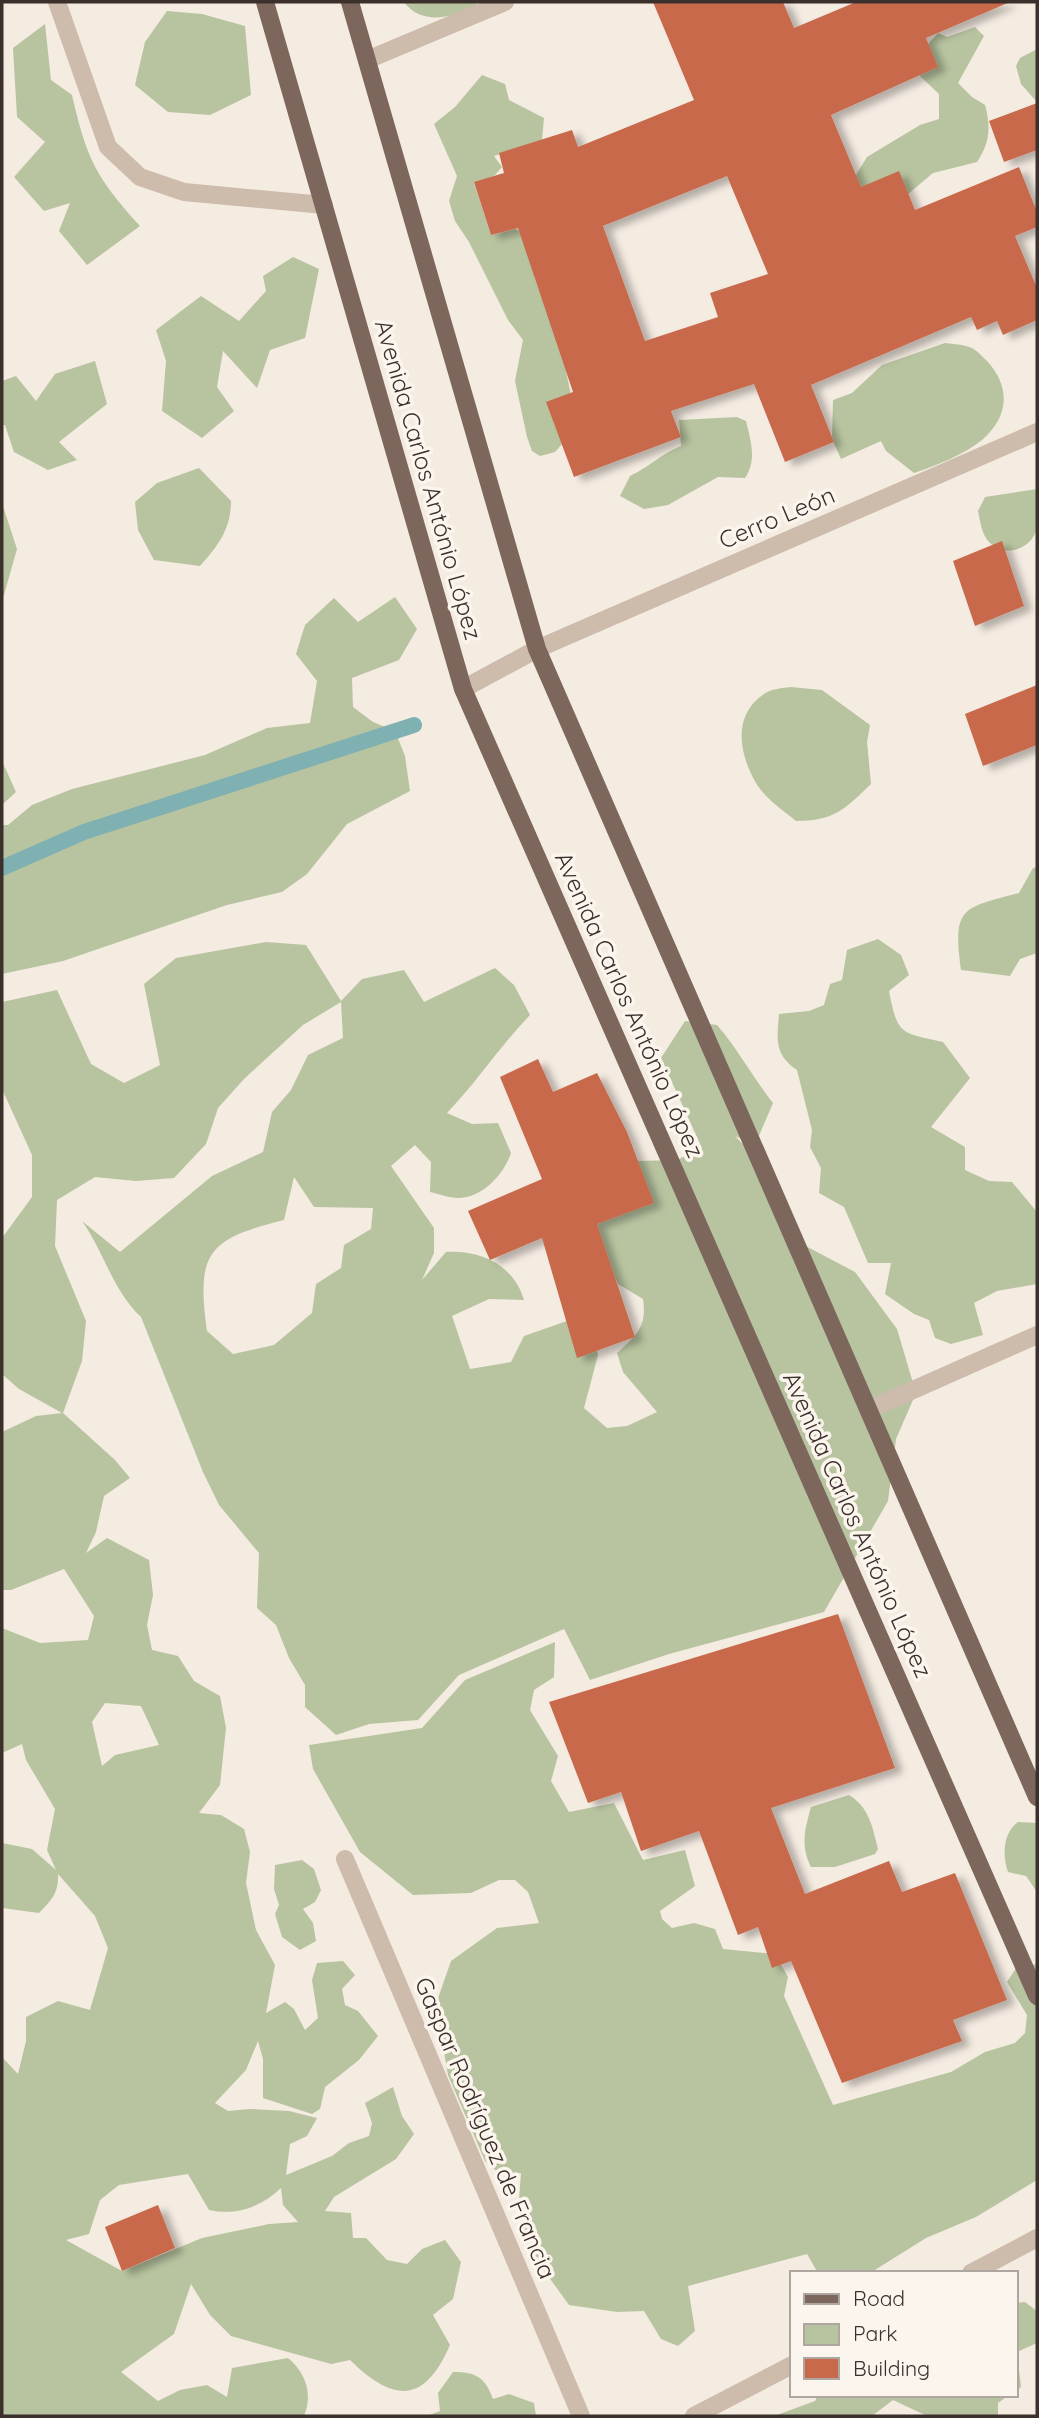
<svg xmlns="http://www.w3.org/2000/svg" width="1039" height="2418" viewBox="0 0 1039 2418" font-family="Quicksand,sans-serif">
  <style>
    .green { fill: #b8c4a0; fill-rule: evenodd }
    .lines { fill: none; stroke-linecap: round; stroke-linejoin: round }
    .stream { stroke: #7fb0b2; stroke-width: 16 }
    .building { fill: #c8694b; fill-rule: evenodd; filter: url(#shadow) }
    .minor { stroke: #cdbbac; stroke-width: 18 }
    .major { stroke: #7d675c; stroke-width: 18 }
    .labels { text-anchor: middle; stroke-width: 7; stroke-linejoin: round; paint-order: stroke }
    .street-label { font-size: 24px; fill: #3b302b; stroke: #fbf5ee }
  </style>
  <defs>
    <filter id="shadow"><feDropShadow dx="8" dy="4.5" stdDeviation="3.5" flood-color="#0004"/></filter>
  </defs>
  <rect width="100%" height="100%" fill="#f4ebe1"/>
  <!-- green -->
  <path class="green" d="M404 2H477L475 8C451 17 422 26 404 2Z
    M167 11 202 14 245 26 251 95 210 115 168 112 135 85 145 42Z
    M45 24 51 80 72 95C87 160 96 177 140 226L87 265 59 231 70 203 44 211 14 177 45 142 17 117 13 48Z
    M975 27 984 36 958 83 972 97 985 105C991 127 990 143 977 162L933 173 889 210 843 196 867 157 920 125 939 119V94L920 76 921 52 938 33 947 37Z
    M1037 49V102L1021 84 1016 66 1020 58Z
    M482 75 505 84 509 100 544 118 542 140 494 156 502 167 494 176 474 183 491 235 515 229 522 233 541 264 534 276 563 357 572 400 562 444 555 452 540 456 532 451 527 437 515 381 523 340 508 320 469 242 455 221 449 201 457 176 434 124 455 107Z
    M293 257 319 269 305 338 270 350 257 388 223 351 217 387 234 411 202 438 162 411 166 361 156 330 201 296 239 321 266 291 263 276Z
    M945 343C951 344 959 344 966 346 975 348 981 355 987 361 1011 387 1009 417 982 440 962 456 937 465 914 473L886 451 881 441 841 459 832 439 833 400 852 393 882 365Z
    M95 361 107 404 59 442 77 460 48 470 14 452 5 425H2V381L16 376 36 401 55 374Z
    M737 417 746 421C751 442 757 460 745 478L718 477 668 505 644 509 620 496 630 476C651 466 659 455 681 446L679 420Z
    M199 468 231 501C231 529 218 546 200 566L154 560 138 530 135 502 157 483Z
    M1037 489C1037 501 1039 517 1037 528 1032 549 1005 559 989 542 982 535 980 521 978 511L985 497Z
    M2 503 17 549 2 602Z
    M395 597 417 629 399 660 352 678 353 707 373 722 395 731 405 756 410 791 347 824 307 874 282 892 227 905 63 961 2 974V825H8L32 805 72 789 205 755 267 728 310 723 317 681 296 654 305 625 334 598 358 622Z
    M791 687 822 690 870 725 867 742 871 784C845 809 834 821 796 821 782 810 765 798 756 783 739 754 732 715 764 694 771 689 782 688 791 687Z
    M2 761 16 792 2 805Z
    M1037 867V953L1020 959 1010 976 961 970C952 906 963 908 1019 893L1033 868Z
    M878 939 901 955 909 975 889 991C898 1036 900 1032 943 1042L970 1078 931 1127 965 1147V1170L989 1181 1012 1182 1037 1212V1284L997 1291 974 1303 983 1335 951 1344 935 1338 929 1320 914 1314 885 1294 891 1263H868L844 1207 819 1193 821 1168 810 1147 812 1130 797 1070C774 1054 777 1040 779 1014L809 1011 824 1005 830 984 842 980 847 950Z
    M266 942 306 945 341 1001 362 979 404 970 424 1002 495 968 514 985 530 1015C500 1046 477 1082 447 1113L472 1124 498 1123 511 1153C504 1174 483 1198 458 1198 449 1198 439 1194 430 1192L431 1162 415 1145 391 1166 434 1228V1253L422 1280 446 1252C481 1250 514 1265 524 1300L489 1299 452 1316 470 1369 511 1362 524 1336 567 1321 590 1329 598 1355 584 1408 607 1428 627 1426 657 1412 623 1372 617 1353C637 1335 647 1327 643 1299L618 1284 603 1257 581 1231 637 1161 677 1160 702 1148 661 1058 685 1021 717 1025C738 1049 753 1078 773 1103L755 1145 735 1136 767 1169 798 1242 855 1272 897 1329 916 1393 896 1439 888 1501 824 1612 669 1654 590 1680 564 1629 459 1675 418 1720 369 1724 336 1735 305 1707V1685L289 1658 276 1625 257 1608 259 1553 219 1505 203 1472 141 1317C113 1291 104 1252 82 1221L120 1252 212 1176 263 1152 272 1112 291 1090 308 1055 343 1038 341 1002 303 1025 244 1079 218 1108 206 1144 174 1178 136 1181 95 1177 57 1200 55 1246 86 1321 82 1361 63 1413 115 1460 130 1478 104 1496 96 1532 86 1553 107 1538 149 1560 153 1595 147 1625 152 1650 178 1656 194 1681 220 1696 226 1728 220 1785 199 1813 221 1815 244 1829 250 1852 246 1883 256 1930 275 1965 266 2013 285 2002 294 2009 305 2030 318 2018 312 1980 317 1963 343 1961 355 1975 342 1989 345 2005 358 2011 378 2036 359 2060 325 2087 320 2109 312 2114 263 2098V2059L258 2041 246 2070 215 2103 228 2111 250 2109 289 2111 317 2118 307 2136 290 2144 286 2175 332 2156 349 2143 369 2136 372 2123 365 2103 393 2087 402 2116 414 2134 396 2159 334 2197 325 2211 351 2213 353 2238H366L387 2260 407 2264 422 2249 445 2240 461 2262 453 2299 433 2315 450 2345C424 2405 393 2402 350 2360L331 2364 231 2336 210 2315 191 2284 174 2334 121 2372 158 2401 180 2390 207 2385 227 2397 232 2368 288 2358C306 2373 313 2394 304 2416H2V2057L18 2074 26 2041V2017L58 2001 90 2010 108 1948 95 1916 58 1874C59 1892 52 1900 39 1913L2 1908V1843L32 1849 56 1870 47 1850 55 1809 26 1760 22 1744 2 1753V1628L40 1643 88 1640 94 1616 64 1569 11 1590H2V1432L36 1416 62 1413 19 1389 2 1374V1238L32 1197V1155L2 1089V1002L57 990 91 1064 124 1083 160 1065 144 984 176 958ZM294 1177 314 1207 373 1208 371 1229 344 1245 341 1268 316 1284 312 1313 274 1345 233 1354 207 1331C196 1252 208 1239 284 1220ZM105 1703 141 1706 159 1745 115 1755 102 1766 92 1722ZM188 2174 209 2210C236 2216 261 2207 281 2188L283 2205 298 2222 269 2224 202 2238 122 2271 66 2240 89 2234 100 2200 119 2185Z
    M555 1642 554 1677 534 1690 530 1710 558 1756 551 1781 569 1812 614 1803 643 1860 685 1850 695 1886 660 1911 662 1919 672 1928 694 1923 715 1929 723 1949 775 1954 788 1977 784 1996 833 2105 951 2072 985 2052 1015 2043 1025 2033 1027 2015 1007 1982 1016 1968 1037 1964V2180L976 2217 926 2238 870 2273H818L807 2254 688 2286 695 2331 678 2346 661 2339 644 2311 617 2312 569 2305 525 2244 519 2200 521 2173 501 2175 485 2161 448 2075 436 2004 451 1961 497 1928 539 1923 528 1892 515 1880H499L471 1893 413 1895 360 1852 313 1769 309 1745 422 1728 465 1680Z
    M849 1795C869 1807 873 1828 878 1849L875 1854 835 1867H811C800 1845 805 1829 811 1807Z
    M1018 1822 1037 1823V1892L1026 1876 1008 1872C1002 1855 1003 1833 1018 1822Z
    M302 1860 314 1869 321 1890 315 1902 303 1909 313 1923 316 1941 300 1950 282 1937 275 1914 279 1905 274 1889 275 1865Z
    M1025 2302 1037 2311V2343L1017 2352 1021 2387 1016 2390V2303Z
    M453 2372C476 2372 485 2377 493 2399L509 2394 534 2403 536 2416H427L440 2411 438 2393Z
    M818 2395H1009L998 2403V2416H927L893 2400 872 2416H774L815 2401Z"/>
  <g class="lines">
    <!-- stream -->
    <path class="stream" d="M2 868 84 832 414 725"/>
  </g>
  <!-- building -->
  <path class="building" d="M653 2H783L794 28 856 2H1010L926 38 938 67 831 115 861 187 899 171 915 210 1019 167 1037 212V227L1015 236 1037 288V320L1003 335 997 321 977 330 971 317 811 385 834 442 785 462 754 384 671 411 681 437 574 477 546 402 573 392 518 228 491 235 474 182 504 173 499 153 572 130 578 147 694 100ZM727 176 768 274 710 293 718 317 645 341 603 226Z
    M1037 103V150L1004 162 989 121Z
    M1002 541 1024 606 975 626 953 561Z
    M1037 685V745L983 766 965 714Z
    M538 1059 553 1092 597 1073 627 1132 654 1203 597 1224 635 1337 577 1358 542 1238 490 1260 468 1211 542 1179 500 1077Z
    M838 1614 895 1768 771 1808 805 1894 889 1861 902 1892 955 1873 1007 2000 953 2020 962 2041 842 2083 791 1961 772 1968 758 1927 738 1935 699 1831 641 1851 621 1792 588 1803 549 1702Z
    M158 2205 175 2248 122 2271 105 2227Z"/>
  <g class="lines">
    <!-- minor -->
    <path class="minor" d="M57 2 108 147 140 177 184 192 324 205
      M367 60 505 2
      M463 689 537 649 1037 432
      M868 1410 1037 1335
      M345 1859 581 2416
      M971 2273 1037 2238
      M694 2416 792 2365"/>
    <!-- major -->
    <path class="major" d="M265 2 463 689 1037 1996
      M350 2 537 649 1037 1797"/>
  </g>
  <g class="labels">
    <!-- street labels -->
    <g class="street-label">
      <text transform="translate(428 480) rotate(74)" y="8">Avenida Carlos António López</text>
      <text transform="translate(777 518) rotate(-23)" y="8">Cerro León</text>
      <text transform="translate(629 1005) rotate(66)" y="8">Avenida Carlos António López</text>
      <text transform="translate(857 1525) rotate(66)" y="8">Avenida Carlos António López</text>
      <text transform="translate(485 2128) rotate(67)" y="8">Gaspar Rodríguez de Francia</text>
    </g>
  </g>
  <!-- border -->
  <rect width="1039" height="2418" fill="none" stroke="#3b302b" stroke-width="7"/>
  <!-- legend -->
  <rect x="790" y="2271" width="228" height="126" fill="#fbf5ee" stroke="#aea6a0" stroke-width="2"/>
  <rect x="804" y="2294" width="35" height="10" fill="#7d675c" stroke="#aea6a0" stroke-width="2"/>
  <text x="853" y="2306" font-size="21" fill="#3b302b">Road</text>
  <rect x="804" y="2324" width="35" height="21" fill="#b8c4a0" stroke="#aea6a0" stroke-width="2"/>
  <text x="853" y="2341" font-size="21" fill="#3b302b">Park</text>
  <rect x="804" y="2358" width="35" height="21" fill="#c8694b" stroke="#aea6a0" stroke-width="2"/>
  <text x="853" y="2376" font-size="21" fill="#3b302b">Building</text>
</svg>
